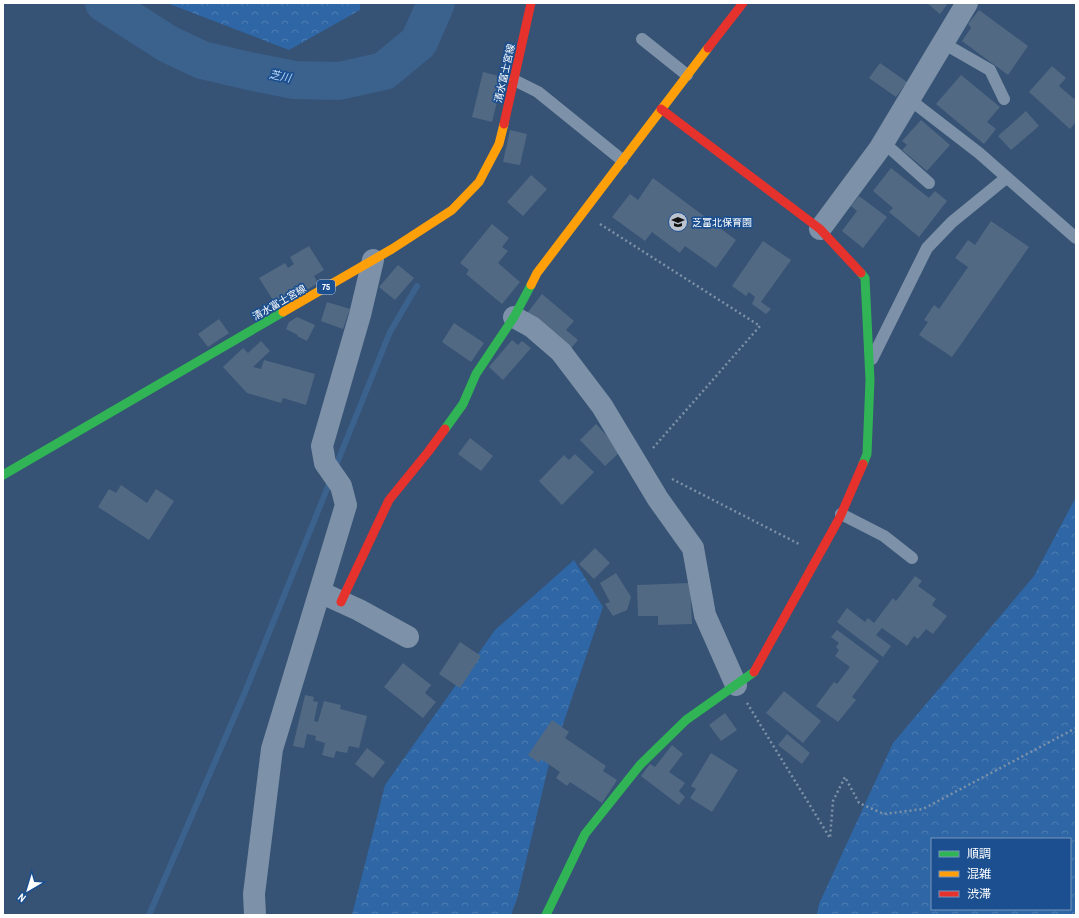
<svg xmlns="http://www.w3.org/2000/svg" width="1079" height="918" viewBox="0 0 1079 918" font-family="'Archivo Narrow','Noto Sans JP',sans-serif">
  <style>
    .forest { fill: url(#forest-crowns); fill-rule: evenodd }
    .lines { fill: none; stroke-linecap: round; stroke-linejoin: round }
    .stream { stroke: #3b618d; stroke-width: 6 }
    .river { stroke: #3b618d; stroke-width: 38 }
    .building { fill: #526984 }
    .path { stroke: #7d92a8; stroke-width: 2.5; stroke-dasharray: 2 3; stroke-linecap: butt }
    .lane { stroke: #7d92a8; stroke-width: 12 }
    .street { stroke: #7d92a8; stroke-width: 22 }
    .fast { stroke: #30b455; stroke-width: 9 }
    .slow { stroke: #ff9f0a; stroke-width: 9 }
    .jam { stroke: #e5322d; stroke-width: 9 }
    .labels { text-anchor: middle; stroke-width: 3.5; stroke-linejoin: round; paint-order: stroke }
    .shield { fill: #1b4f8f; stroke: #bbcadd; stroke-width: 1 }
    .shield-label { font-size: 9px; font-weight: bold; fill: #fff }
    .street-label { font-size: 10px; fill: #fff; stroke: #1b4f8f }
    .poi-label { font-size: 10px; fill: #fff; stroke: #1b4f8f; text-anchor: start }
    .water-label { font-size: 11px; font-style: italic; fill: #b5d3f5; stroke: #1b4f8f }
  </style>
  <defs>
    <pattern id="forest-crowns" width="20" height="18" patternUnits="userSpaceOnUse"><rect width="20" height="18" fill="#2f66a5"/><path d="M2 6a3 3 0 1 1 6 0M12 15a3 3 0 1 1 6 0" fill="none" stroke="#4e7db2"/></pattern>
  </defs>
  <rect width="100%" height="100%" fill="#365274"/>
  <!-- forest -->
  <path class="forest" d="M167 3H360V10L289 50Z
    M1076 497V915H817L819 904 893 743 1034 576ZM932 839H1070V909H932Z
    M574 560 603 607 548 768 517 899 511 915H352L385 785 495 630Z"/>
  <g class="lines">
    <!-- stream -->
    <path class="stream" d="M335 468 390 332 417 286
      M149 915 245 692 331 479"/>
    <!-- river -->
    <path class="river" d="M104 3 168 44 202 60 249 71 294 80 339 81 384 71 419 42 436 3"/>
  </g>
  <!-- building -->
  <path class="building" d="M927 3H948L940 14Z
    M979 10 1028 46 1008 75 962 41 971 28 968 24Z
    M880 63 907 82 896 97 869 78Z
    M1052 66 1066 78 1059 86 1074 99 1076 97V122L1070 129 1029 92Z
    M483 72 503 77 492 122 472 117Z
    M961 75 1000 107 987 122 996 129 984 144 936 104Z
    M1026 111 1039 126 1011 150 998 136Z
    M921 120 950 145 927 171 902 150 907 145 902 141Z
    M510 130 527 134 520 165 503 162Z
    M891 168 929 198 935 191 947 201 919 237 889 212 893 208 873 191Z
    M531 175 547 189 523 216 507 202Z
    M653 178 736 240 716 268 685 246 680 253 652 232 645 241 612 217 630 194 638 200Z
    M859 196 887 217 863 248 842 231 857 211 851 206Z
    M991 221 1029 247 952 357 919 335 928 322 924 320 934 305 939 309 968 267 955 258 968 240 975 245Z
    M492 224 509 238 502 247 508 251 498 263 520 282 502 304 466 274 469 270 460 263Z
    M763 241 791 260 761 302 771 309 766 314 752 304 755 297 749 292 746 296 732 286Z
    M309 246 324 270 314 276 318 283 278 308 259 278 285 263 288 268 294 264 290 257Z
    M398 265 414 278 395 300 379 287Z
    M542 294 574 321 566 330 578 340 568 352 525 316Z
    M327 302 350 309 343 329 321 321Z
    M297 317 315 325 307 341 297 336 298 335 286 329 289 322Z
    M219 319 229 333 208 347 198 334Z
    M454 323 484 343 471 362 442 342Z
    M512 340 518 345 522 341 531 348 503 380 489 367Z
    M261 341 270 351 253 367 261 369 264 360 315 374 306 405 283 398 281 403 247 393 223 367 243 348 248 353Z
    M596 424 621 451 605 466 580 440Z
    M470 438 493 456 481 471 458 454Z
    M575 454 594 472 562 505 539 481 564 455 569 460Z
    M121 485 147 503 156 489 174 501 149 540 98 507 109 489 116 493Z
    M595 548 610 563 594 579 579 564Z
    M616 573 631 597 627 610 613 616 605 604 610 602 600 583Z
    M915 576 922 581 918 586 936 599 932 605 947 616 933 634 926 629 918 639 914 636 907 646 882 628 876 635 891 646 883 657 837 622 847 608 865 622 868 618 874 623 893 598 896 601Z
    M690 583 692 624 658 625V616H638L637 585Z
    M837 630 879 661 852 697 856 700 838 722 816 706 834 682 837 684 850 667 835 656 839 650 836 647 839 643 831 637Z
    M460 642 481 656 460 688 439 674Z
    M403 663 431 685 425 693 436 702 423 718 384 687Z
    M784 691 821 721 803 743 766 713Z
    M305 695 314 697 313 701 318 702 314 721 318 722 324 701 341 705 340 709 367 716 359 748 349 746 347 753 336 751 334 758 322 755 325 743 315 740 316 736 307 734 304 748 293 746Z
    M725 713 737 730 721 741 709 725Z
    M552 720 569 732 565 738 606 766 603 771 617 780 602 803 570 782 567 786 556 778 560 772 541 759 539 763 528 755Z
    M787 734 810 753 802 764 778 745Z
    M672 745 683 754 669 772 685 783 679 791 685 797 679 805 641 776 650 764 655 767Z
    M367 748 385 762 373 778 355 764Z
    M711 753 738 770 712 812 690 798 696 789 691 786Z"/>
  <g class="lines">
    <!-- path -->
    <path class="path" d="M600 224 760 326 653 448
      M672 479 801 545
      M747 703 830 838 833 801 845 777 859 803 884 814 923 809 1076 728"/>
    <!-- lane -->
    <path class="lane" d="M642 39 687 75
      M943 43 990 70 1004 99
      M514 80 538 92 622 160
      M909 99 979 153 1076 238
      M883 142 929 183
      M872 359 927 248 952 222 1006 178
      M841 514 884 536 912 558"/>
    <!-- street -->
    <path class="street" d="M820 229 880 148 967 3
      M514 317 532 327 561 352 602 406 658 499 693 548 705 615 736 685
      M324 594 359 610 408 637
      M255 915 254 894 272 749 346 505 341 486 325 463 322 446 360 315 373 260"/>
    <!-- fast -->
    <path class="fast" d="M861 273 865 278 870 380 867 454 863 464
      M445 429 463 404 476 374 514 317 531 285
      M3 475 283 312
      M546 915 585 834 640 765 686 720 754 672"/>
    <!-- slow -->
    <path class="slow" d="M531 285 537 273 708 48
      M283 312 392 249 452 210 479 182 499 144 504 124"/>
    <!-- jam -->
    <path class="jam" d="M708 48 743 3
      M661 109 820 229 861 273
      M504 124 531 3
      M341 602 389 500 428 452 445 429
      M754 672 840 517 863 464"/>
  </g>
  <!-- icons -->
  <defs>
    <symbol id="school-disc" viewBox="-11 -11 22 22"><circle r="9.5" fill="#b9c2ce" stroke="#1b4f8f"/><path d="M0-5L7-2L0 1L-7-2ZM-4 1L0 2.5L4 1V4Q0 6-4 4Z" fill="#111"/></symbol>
  </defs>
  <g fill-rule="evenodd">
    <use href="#school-disc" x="667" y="211" width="22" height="22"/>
  </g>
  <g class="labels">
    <!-- shield labels -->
    <rect class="shield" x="317" y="280" width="18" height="14" rx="3"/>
    <g class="shield-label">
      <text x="326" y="290">75</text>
    </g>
    <!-- street labels -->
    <g class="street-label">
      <text transform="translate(504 73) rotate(-77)" y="4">清水富士宮線</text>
      <text transform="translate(279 302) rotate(-30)" y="4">清水富士宮線</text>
    </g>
    <!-- poi labels -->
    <g class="poi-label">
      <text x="692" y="226">芝富北保育園</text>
    </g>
    <!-- water labels -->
    <g class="water-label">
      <text transform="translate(280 76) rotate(11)" y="4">芝川</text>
    </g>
  </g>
  <!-- border -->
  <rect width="1079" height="918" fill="none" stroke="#ffffff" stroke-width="8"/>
  <!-- legend -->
  <rect x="931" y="838" width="140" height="72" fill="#1b4f8f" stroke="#7695bc"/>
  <rect x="939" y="851" width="20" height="6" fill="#30b455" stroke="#7695bc"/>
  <text x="967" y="858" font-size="12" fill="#ffffff">順調</text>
  <rect x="939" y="871" width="20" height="6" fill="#ff9f0a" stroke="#7695bc"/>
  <text x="967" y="878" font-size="12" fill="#ffffff">混雑</text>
  <rect x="939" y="891" width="20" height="6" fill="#e5322d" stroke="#7695bc"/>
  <text x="967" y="898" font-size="12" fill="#ffffff">渋滞</text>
  <!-- north arrow -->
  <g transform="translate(28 890) rotate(218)" stroke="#1b4f8f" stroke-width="3" paint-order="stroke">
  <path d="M0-3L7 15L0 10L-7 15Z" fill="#ffffff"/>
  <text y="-6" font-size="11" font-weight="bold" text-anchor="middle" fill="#ffffff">N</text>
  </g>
</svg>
